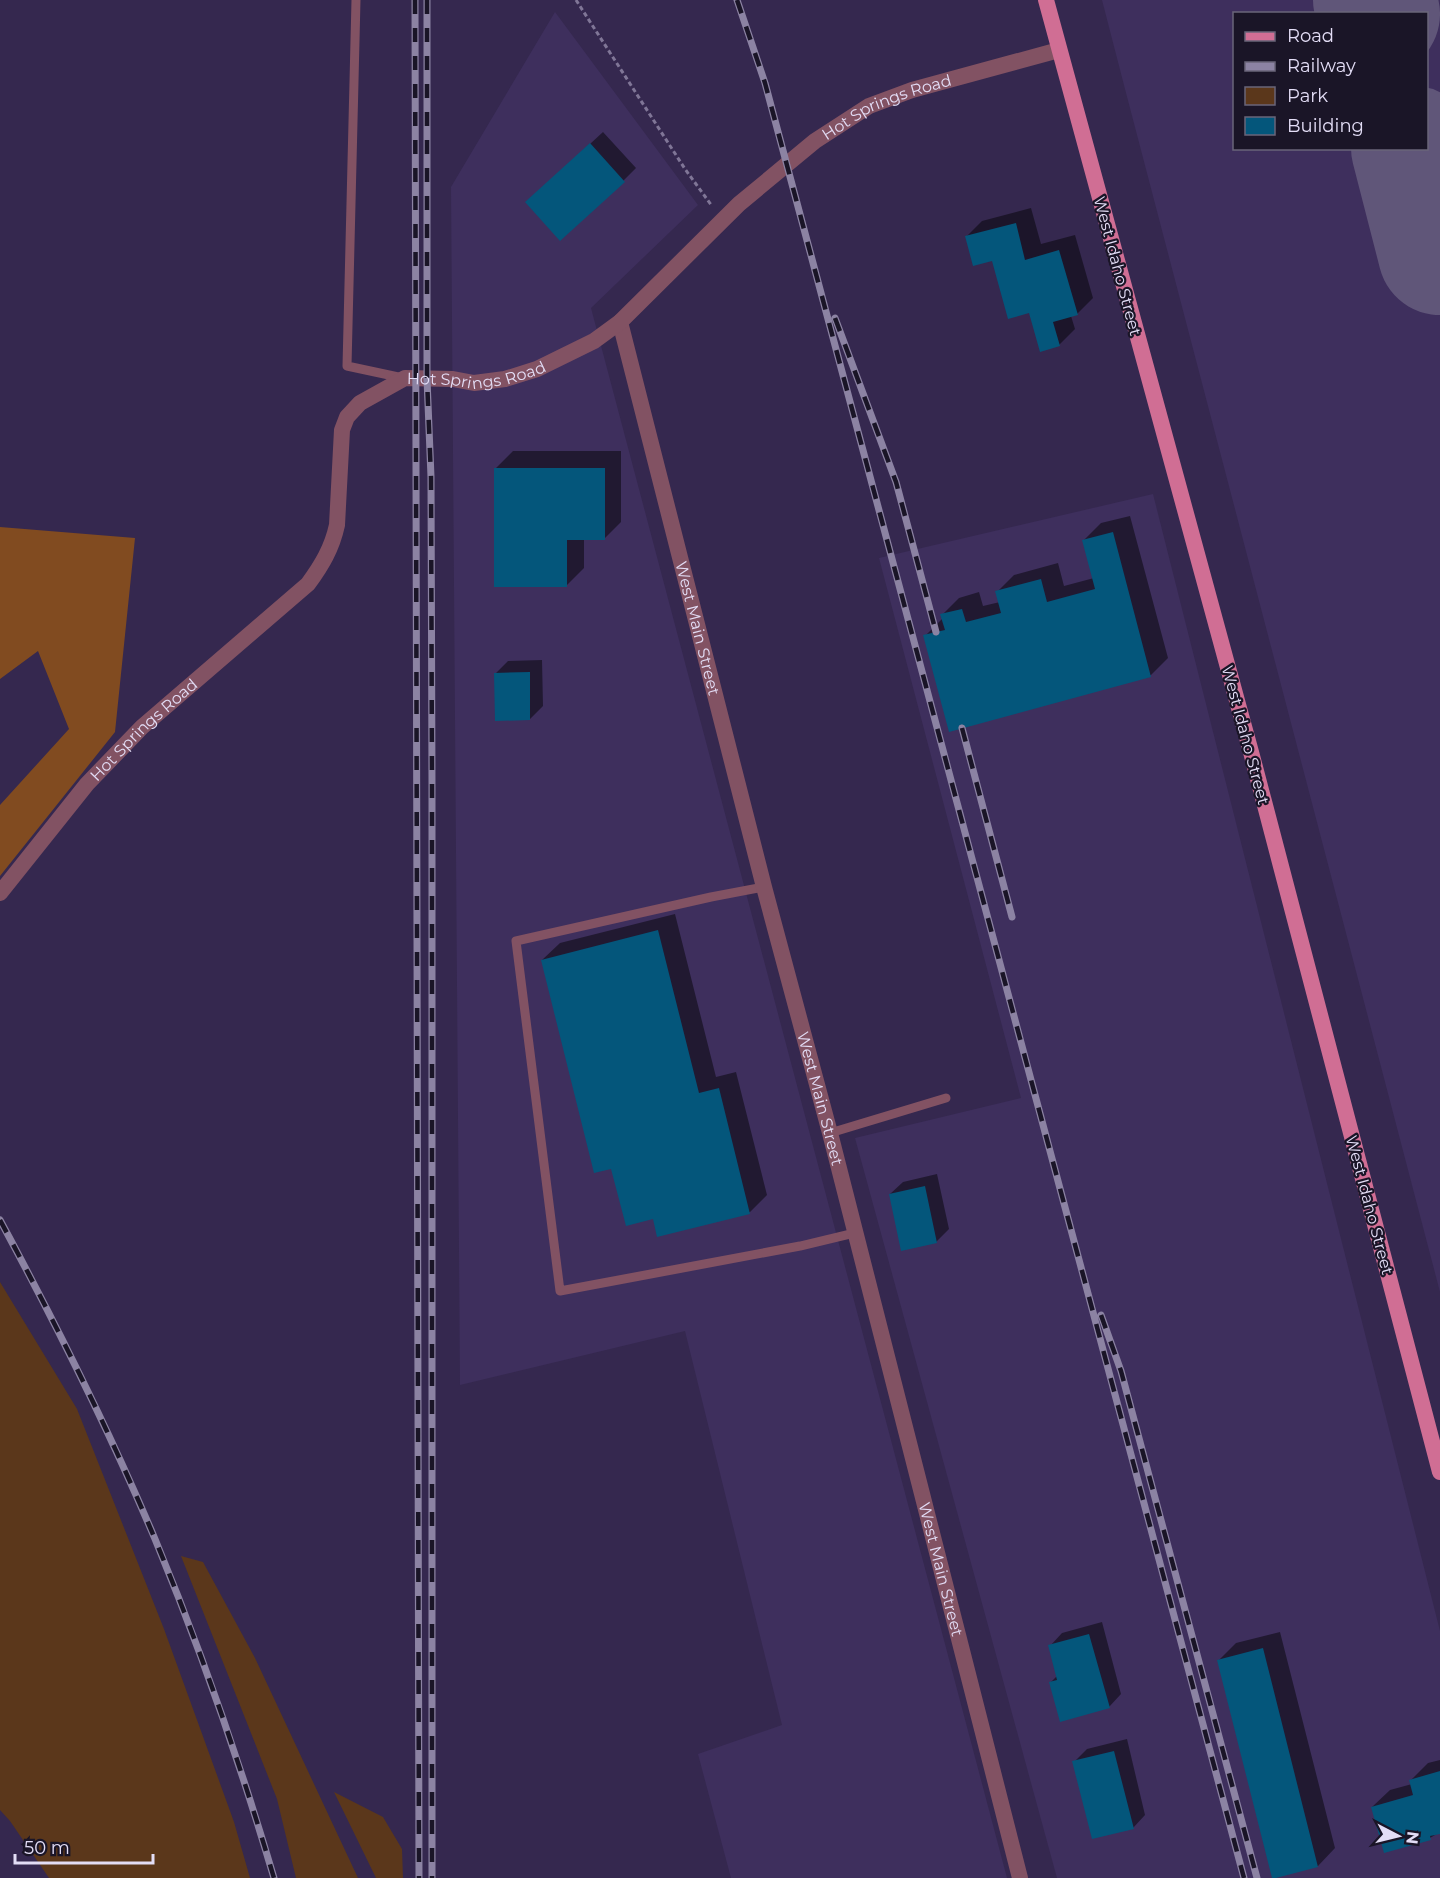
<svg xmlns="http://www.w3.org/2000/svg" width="1440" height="1878" viewBox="0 0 1440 1878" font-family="Montserrat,sans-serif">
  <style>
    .built { fill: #3e2f5d; fill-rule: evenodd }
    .green { fill: #5b371b }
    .forest { fill: #814b20 }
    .shadow { fill: #0007 }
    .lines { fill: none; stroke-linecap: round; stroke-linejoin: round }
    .runway { stroke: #605679; stroke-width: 124 }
    .building { fill: #04567b }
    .path { stroke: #807697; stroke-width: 3; stroke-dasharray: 4.5 3; stroke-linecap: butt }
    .service { stroke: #825263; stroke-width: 9 }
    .minor { stroke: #825263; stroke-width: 16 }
    .primary { stroke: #d06e94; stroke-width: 16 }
    .rail-casing { stroke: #8c83a3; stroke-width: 7 }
    .rail { stroke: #1a1527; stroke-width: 4.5; stroke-dasharray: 14; stroke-linecap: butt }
    .labels { text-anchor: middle; stroke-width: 4.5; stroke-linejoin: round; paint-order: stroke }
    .street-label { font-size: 16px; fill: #e3ddf6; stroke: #1a1527 }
  </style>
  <rect width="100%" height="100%" fill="#35284f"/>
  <!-- built -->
  <path class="built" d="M1102 0H1440V1292L1125 89ZM1234 14H1426V148H1234Z
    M555 12 698 205 591 308 1007 1878H731L698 1754 782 1725 685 1331 460 1385 451 187Z
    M1153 494 1440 1631V1878H1057L855 1138 1021 1098 879 558Z"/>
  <!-- green -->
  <path class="green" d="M0 1282 77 1409 164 1629 234 1822 250 1878H49L10 1821 0 1810Z
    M181 1556 203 1562 255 1658 358 1878H296L277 1799Z
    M334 1792 383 1817 402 1849 403 1878H376Z"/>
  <!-- forest -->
  <path class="forest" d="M0 527 135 538 115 732 0 876V805L69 729 38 651 0 679Z"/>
  <!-- shadow -->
  <path class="shadow" d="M603 132 636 168 623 181 540 190Z
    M1031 208 1041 244 1075 235 1093 298 1077 314 1071 316 1075 329 1059 345 1030 311 993 260 966 237 982 221Z
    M513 451H621V522L604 539H584V568L567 585 496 468Z
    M1130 516 1168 658 1151 675 950 730 925 636 942 619V615L959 598 979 592 983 606 1000 602 997 592 1014 575 1058 563 1064 586 1094 578 1084 540 1101 523Z
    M542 660 543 706 530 719 495 674 508 661Z
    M675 914 716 1077 736 1072 767 1195 750 1212 658 1235 654 1217 613 1167 542 960 560 943Z
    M937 1174 949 1229 936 1242 890 1194 903 1182Z
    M1102 1622 1121 1694 1109 1707 1050 1683 1058 1675 1050 1646 1062 1633Z
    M1280 1632 1335 1848 1318 1866 1273 1877 1219 1660 1236 1643Z
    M1127 1739 1145 1815 1133 1828 1074 1762 1087 1749Z
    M1440 1760V1832L1430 1838 1372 1807 1390 1790 1412 1784 1411 1780 1428 1763Z"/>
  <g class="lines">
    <!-- runway -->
    <path class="runway" d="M1375 0 1378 14
      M1413 148 1440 253"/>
  </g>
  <!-- building -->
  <path class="building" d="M590 143 625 182 560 241 525 202Z
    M1016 223 1025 260 1059 250 1078 315 1053 322 1060 346 1040 352 1029 313 1008 319 992 261 973 266 965 236Z
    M494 468H605V540H567V587H494Z
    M1113 532 1151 677 949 732 923 635 945 630 940 614 962 609 966 622 1001 613 995 591 1041 579 1047 602 1095 589 1082 540Z
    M530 672V720L495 721 494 673Z
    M658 930 699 1093 719 1088 750 1214 657 1237 653 1219 626 1226 611 1169 594 1173 541 960Z
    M925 1186 937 1243 901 1251 889 1194Z
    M1089 1634 1110 1708 1060 1722 1049 1682 1057 1680 1048 1645Z
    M1263 1648 1318 1867 1276 1878H1272L1217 1660Z
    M1114 1751 1134 1829 1092 1839 1072 1761Z
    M1440 1771V1834L1430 1836 1431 1840 1384 1853 1371 1807 1413 1795 1409 1780Z"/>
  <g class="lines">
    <!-- path -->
    <path class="path" d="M576 0 685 169 712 206"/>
    <!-- service -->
    <path class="service" d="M356 0 347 366 403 378
      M764 887 711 897 516 941 560 1291 800 1246 854 1233
      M830 1133 946 1098"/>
    <!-- minor -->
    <g class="minor">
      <path id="s1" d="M620 322 764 887 830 1133 1020 1878"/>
      <path id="s2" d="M0 893 87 784 142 727 308 584C322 565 332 548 337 525L342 430 347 417 360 403 405 378 453 379 474 383 505 379 537 369 594 341 620 322 739 204 815 141 869 106 912 90 1059 50"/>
    </g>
    <!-- primary -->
    <path class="primary" d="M1046 0 1251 752 1440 1472"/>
    <defs>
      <path id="rail" d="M415 0 419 1878
        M427 0V379L431 477 432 785V1878
        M737 0 765 83 1244 1878
        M835 318 896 482 936 632
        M962 728 1012 917
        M0 1220C56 1324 109 1430 155 1539 201 1650 240 1763 274 1878
        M1101 1315 1121 1371 1257 1878"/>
    </defs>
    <!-- rail casing -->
    <use href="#rail" class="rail-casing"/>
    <!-- rail -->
    <use href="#rail" class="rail"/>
  </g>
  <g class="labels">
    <!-- street labels -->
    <g class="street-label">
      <text dy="6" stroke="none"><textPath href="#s2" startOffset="1260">Hot Springs Road</textPath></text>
      <text transform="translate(1118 266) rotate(75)" y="6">West Idaho Street</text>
      <text dy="6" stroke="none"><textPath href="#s2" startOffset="756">Hot Springs Road</textPath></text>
      <text dy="6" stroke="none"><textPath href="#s1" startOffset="316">West Main Street</textPath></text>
      <text dy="6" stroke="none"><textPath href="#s2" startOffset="218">Hot Springs Road</textPath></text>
      <text transform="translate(1246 735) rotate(75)" y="6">West Idaho Street</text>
      <text dy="6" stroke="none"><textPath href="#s1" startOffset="802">West Main Street</textPath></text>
      <text transform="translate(1370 1205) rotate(75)" y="6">West Idaho Street</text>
      <text dy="6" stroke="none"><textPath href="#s1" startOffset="1288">West Main Street</textPath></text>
    </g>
  </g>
  <!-- legend -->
  <rect x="1233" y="12" width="195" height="138" fill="#1a1527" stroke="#6a657a" stroke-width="1.5"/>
  <rect x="1245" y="32" width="30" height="9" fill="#d06e94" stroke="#6a657a" stroke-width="1.5"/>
  <text x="1287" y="42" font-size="18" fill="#e3ddf6">Road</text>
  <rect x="1245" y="62" width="30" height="9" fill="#8c83a3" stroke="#6a657a" stroke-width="1.5"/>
  <text x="1287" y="72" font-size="18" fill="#e3ddf6">Railway</text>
  <rect x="1245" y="87" width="30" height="18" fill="#5b371b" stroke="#6a657a" stroke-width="1.5"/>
  <text x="1287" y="102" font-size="18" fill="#e3ddf6">Park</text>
  <rect x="1245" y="117" width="30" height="18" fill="#04567b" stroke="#6a657a" stroke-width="1.5"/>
  <text x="1287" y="132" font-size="18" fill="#e3ddf6">Building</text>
  <!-- north arrow -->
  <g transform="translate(1398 1836) rotate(97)" stroke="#1a1527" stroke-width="4.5" paint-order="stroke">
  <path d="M0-4.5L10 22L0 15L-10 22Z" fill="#e3ddf6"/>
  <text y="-9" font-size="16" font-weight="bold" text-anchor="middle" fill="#e3ddf6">N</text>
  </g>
  <!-- scale -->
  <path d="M15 1854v9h138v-9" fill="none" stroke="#e3ddf6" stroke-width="3"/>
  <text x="24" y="1854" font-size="18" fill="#e3ddf6" stroke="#1a1527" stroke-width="4.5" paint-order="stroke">50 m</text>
</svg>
